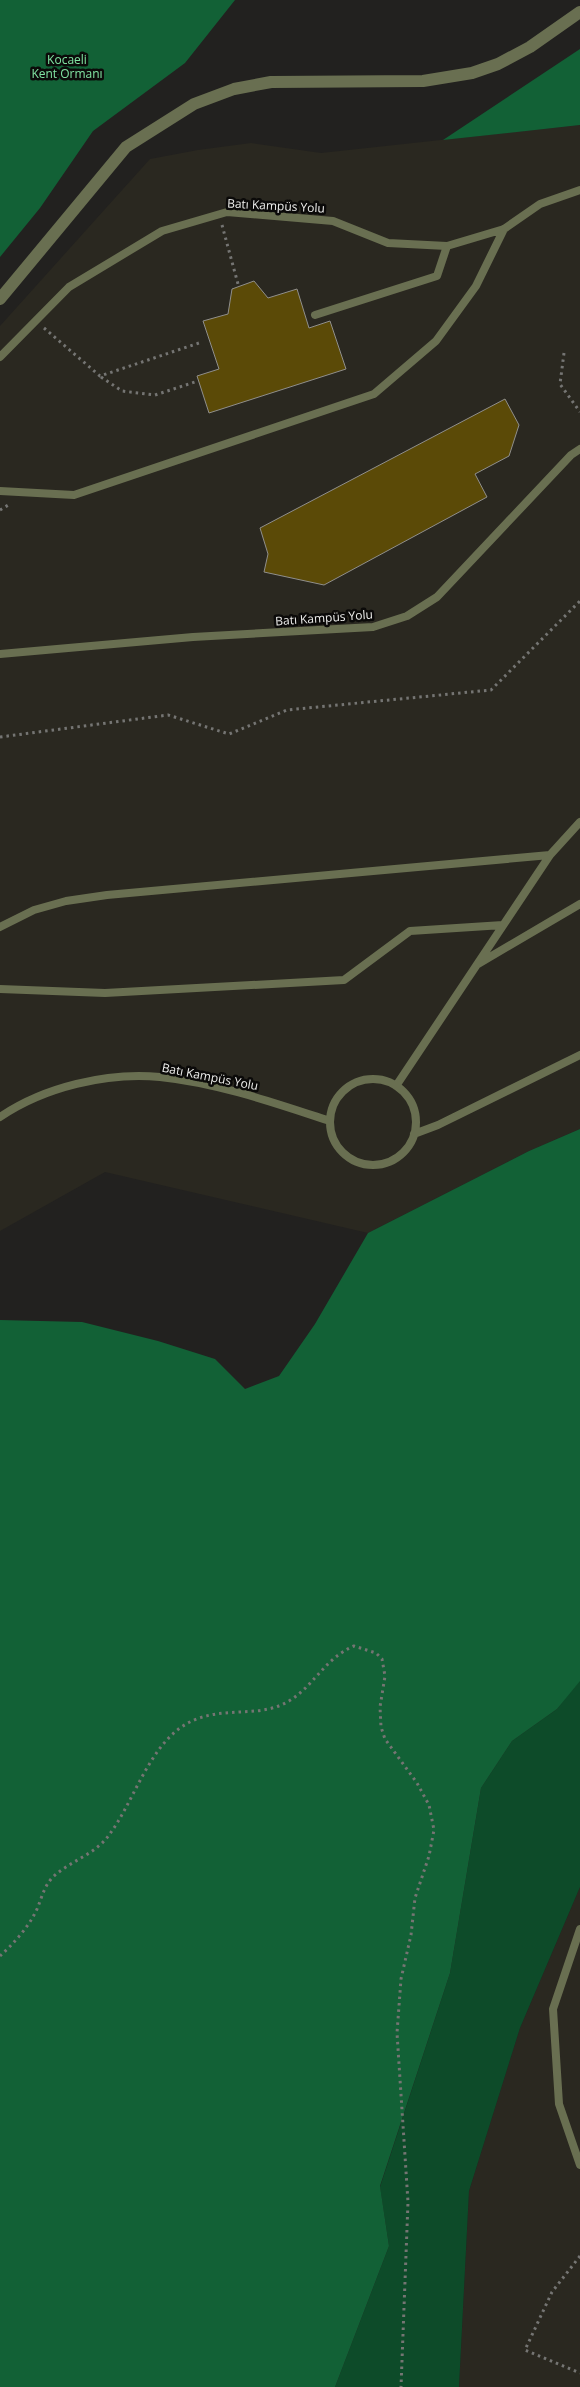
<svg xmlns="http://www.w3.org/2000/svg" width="580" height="2387" viewBox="0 0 580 2387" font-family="'Open Sans',sans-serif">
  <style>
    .built { fill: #2a2820 }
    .green { fill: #0d4b29 }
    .forest { fill: #126136 }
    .building { fill: #5b4a07; stroke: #908f8c }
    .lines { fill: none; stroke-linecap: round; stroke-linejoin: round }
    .path { stroke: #757573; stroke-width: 3; stroke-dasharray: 2.5 4; stroke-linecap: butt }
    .service { stroke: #696f51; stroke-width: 8 }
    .tertiary { stroke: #696f51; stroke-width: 12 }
    .labels { text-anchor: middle; stroke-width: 5; stroke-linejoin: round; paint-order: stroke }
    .park-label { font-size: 12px; fill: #80e3a2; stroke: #0b0a09 }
    .street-label { font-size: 12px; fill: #efefed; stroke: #0b0a09 }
  </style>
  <rect width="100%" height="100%" fill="#22211f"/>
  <!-- built -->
  <path class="built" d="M580 125V1129L529 1151 368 1233 105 1172 0 1231V326L150 159 198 150 251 143 321 153Z
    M580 1887V2387H459L469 2191 520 2028Z"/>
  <!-- green -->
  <path class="green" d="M580 1679V1887L520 2028 469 2191 459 2387H335L389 2246 380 2187 450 1973 481 1788 512 1741 557 1709Z"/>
  <!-- forest -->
  <path class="forest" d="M0 0H235L185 63 93 131 40 208 0 257Z
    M580 49V125L443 140Z
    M580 1129V1681L557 1709 512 1741 481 1788 450 1973 380 2186 389 2246 335 2387H0V1320L82 1322 158 1341 215 1359 245 1389 279 1376 315 1324 368 1233 529 1151Z"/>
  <!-- building -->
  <path class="building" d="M254 281 268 298 297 289 309 328 330 321 346 369 209 413 197 376 219 369 203 321 228 314 232 289Z
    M505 399 519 425 509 456 475 474 487 497 324 585 264 572 268 554 260 528Z"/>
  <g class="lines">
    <!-- path -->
    <path class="path" d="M222 225 238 284
      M44 328 100 376 199 343
      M564 353 560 384 580 412
      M101 377 122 391 155 395 195 382
      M0 510 10 504
      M0 737 168 715 229 734 287 710 491 690 580 601
      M0 1956C12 1945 26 1930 34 1915 41 1903 42 1889 52 1878 69 1861 95 1855 109 1835 133 1803 147 1752 180 1728 216 1702 256 1721 289 1701 314 1686 325 1658 354 1646L376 1653 382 1659 385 1676 380 1707 381 1727 385 1739 417 1783 429 1805 434 1830 429 1856 415 1898 411 1935 401 1979 397 2033 408 2202 401 2387
      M580 2256 552 2292 525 2350 580 2373"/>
    <!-- service -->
    <path class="service" d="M315 315 437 276 447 246
      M0 357 69 287 162 231 227 212 333 221 388 243 447 246 504 229 540 204 580 190
      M0 491 74 495 374 394 436 341 476 286 504 229
      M0 654 193 637 373 627 407 616 437 597 571 455 580 449
      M550 855 580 822
      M0 927 34 910 66 901 107 895 550 855 396 1086
      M478 964 580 904
      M0 989 105 993 344 980 410 931 503 925
      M330 1122a43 43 0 1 1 86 0a43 43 0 1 1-86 0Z
      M0 1117C44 1087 107 1072 160 1077 218 1083 275 1103 330 1121
      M414 1134 438 1125 580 1055
      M580 1929 553 2009 559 2104 580 2165"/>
    <!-- tertiary -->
    <path class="tertiary" d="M0 299 126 147 194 104 234 89 271 82 423 81 472 73 498 64 530 47 580 12"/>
  </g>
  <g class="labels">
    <!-- park labels -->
    <g class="park-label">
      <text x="67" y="64">Kocaeli<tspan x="67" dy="14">Kent Ormanı</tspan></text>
    </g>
    <!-- street labels -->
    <g class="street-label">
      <text transform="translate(276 206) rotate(3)" y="4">Batı Kampüs Yolu</text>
      <text transform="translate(324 618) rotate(-4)" y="4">Batı Kampüs Yolu</text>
      <text transform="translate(210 1077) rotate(11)" y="4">Batı Kampüs Yolu</text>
    </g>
  </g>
</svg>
